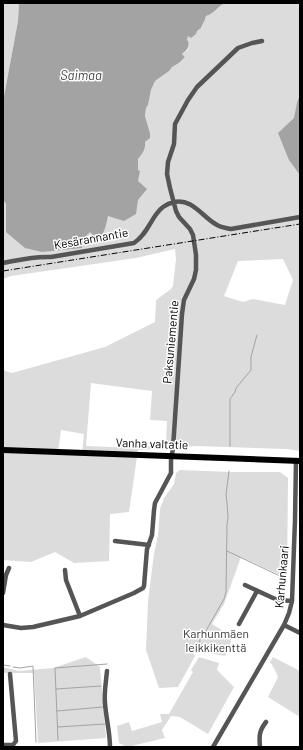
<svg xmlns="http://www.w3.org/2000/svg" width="303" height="750" viewBox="0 0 303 750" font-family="Barlow,sans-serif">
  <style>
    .green { fill: #dcdcdc; fill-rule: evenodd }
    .water { fill: #a3a3a3 }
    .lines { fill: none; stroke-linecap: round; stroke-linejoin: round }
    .stream { stroke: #a3a3a3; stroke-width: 1 }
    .minor { stroke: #555; stroke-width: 4.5 }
    .major { stroke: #000; stroke-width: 6 }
    .rail { stroke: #000; stroke-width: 1; stroke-dasharray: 6 2 1 2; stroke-linecap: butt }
    .labels { text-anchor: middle; stroke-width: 3; stroke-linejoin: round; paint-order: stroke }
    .street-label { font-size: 12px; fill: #000; stroke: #fff }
    .park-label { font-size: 12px; fill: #333; stroke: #fff }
    .water-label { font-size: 13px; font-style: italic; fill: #444; stroke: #fff }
  </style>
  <rect width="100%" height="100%" fill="#fff"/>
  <!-- green -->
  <path class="green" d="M3 3H19L18 21 3 102Z
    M225 3H297L300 6V451L287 449 196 446 138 450 129 512 110 514 109 561 74 563 55 552 31 562 3 560V370L12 373 105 347 155 322 156 300 171 289 173 286 176 259 175 249 136 258 11 276 3 279V109L138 159 141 155 145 142 147 141 150 133 145 116 146 108 148 105 151 90 155 81 168 71 172 67 179 63 185 57 182 54 188 50 189 45 186 40 188 36 201 28C202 24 205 21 206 16 214 14 218 6 225 3ZM283 259 293 280 285 305 253 299 243 302 224 296 238 261ZM91 383 152 391 150 420 167 421 166 445 137 448 86 446ZM61 430 84 434 82 453 58 452Z
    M180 470 230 472H280L288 478 287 578 241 557 224 604 212 624 231 636C231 644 230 649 225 656 213 654 207 653 197 645L192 651 195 656 178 687 159 688 146 650 148 601 154 554 158 535 160 509 164 498 174 484 176 473Z
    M86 657 100 667 106 738 38 743 34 673H3V667L19 671 53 668Z
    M199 657 219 663 217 670 234 687 208 734 180 717 171 716 162 730 165 738 127 747 119 743 117 726 129 722 132 731 162 722 160 714H169L193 672 191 670Z
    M273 657 300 671V717L268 697 278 677 274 668 270 662Z"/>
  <!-- water -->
  <path class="water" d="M19 3H225C218 6 214 14 206 16 205 21 202 24 201 28L197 31 196 34 191 38 188 36 187 40 188 41C190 47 187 50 182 54L185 57 179 63 172 67 169 71 155 81 151 90 148 105 146 108 145 116 150 133V138L145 142C146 149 142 154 138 159V170L140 171 138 181 147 189 138 200 136 214 124 221 108 216C106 224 105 235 97 239L90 232 84 238 82 248 42 252 25 248 6 232V204L3 199V102L18 21Z
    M300 94V175L289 160 278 133 294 118 297 103Z"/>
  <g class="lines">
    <!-- stream -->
    <path class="stream" d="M230 446V399L235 392 236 388 251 370V357L257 335
      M227 551 282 577
      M199 647 200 639 203 636 224 599 226 592 227 524 228 518 227 503 226 495 229 471
      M3 665 10 666
      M13 667 20 668 33 666 36 742
      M56 689 101 686
      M57 711 103 707
      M58 727 105 724
      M58 740 55 668 107 664"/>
    <!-- minor -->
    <path class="minor" d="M3 263C19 260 34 256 51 257L134 243C149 233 151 216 163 207 166 205 170 203 174 202 194 198 203 219 219 226 223 228 227 228 231 229L300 217
      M115 541 149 545
      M65 570 66 580 80 616
      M245 585 273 598 278 600 292 601
      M3 593 6 575 9 568
      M239 624 257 591
      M3 625 21 628 33 627 80 616 134 593 143 588 144 586 147 549 152 535 154 510 155 503 171 473V460L173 448 182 314 184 300 194 279 196 270V255L193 235 190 229 179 217 176 211 170 188 167 174 168 162 174 144 175 124 188 100 197 87 217 68 238 48 252 43 262 41
      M284 625 300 633
      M107 671C106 682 104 692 105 703 106 718 110 732 110 747
      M3 745H13L16 741 10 674
      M213 747 284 625 289 613 292 601 295 520 296 460
      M260 747C259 736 259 731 266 722"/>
    <!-- major -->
    <path class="major" d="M3 450 58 452 300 461"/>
    <!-- rail -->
    <path class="rail" d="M3 271 300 224"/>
  </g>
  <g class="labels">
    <!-- street labels -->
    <g class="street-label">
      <text transform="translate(91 239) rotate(-10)" y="4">Kesärannantie</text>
      <text transform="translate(171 342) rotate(-85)" y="4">Paksuniementie</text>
      <text transform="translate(152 444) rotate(2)" y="4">Vanha valtatie</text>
      <text transform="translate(282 577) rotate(-85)" y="4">Karhunkaari</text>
    </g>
    <!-- park labels -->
    <g class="park-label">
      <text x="216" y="638">Karhunmäen<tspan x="216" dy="14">leikkikenttä</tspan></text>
    </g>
    <!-- water labels -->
    <g class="water-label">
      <text x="81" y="80">Saimaa</text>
    </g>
  </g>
  <!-- border -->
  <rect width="303" height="750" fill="none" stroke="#000000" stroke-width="8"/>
</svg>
